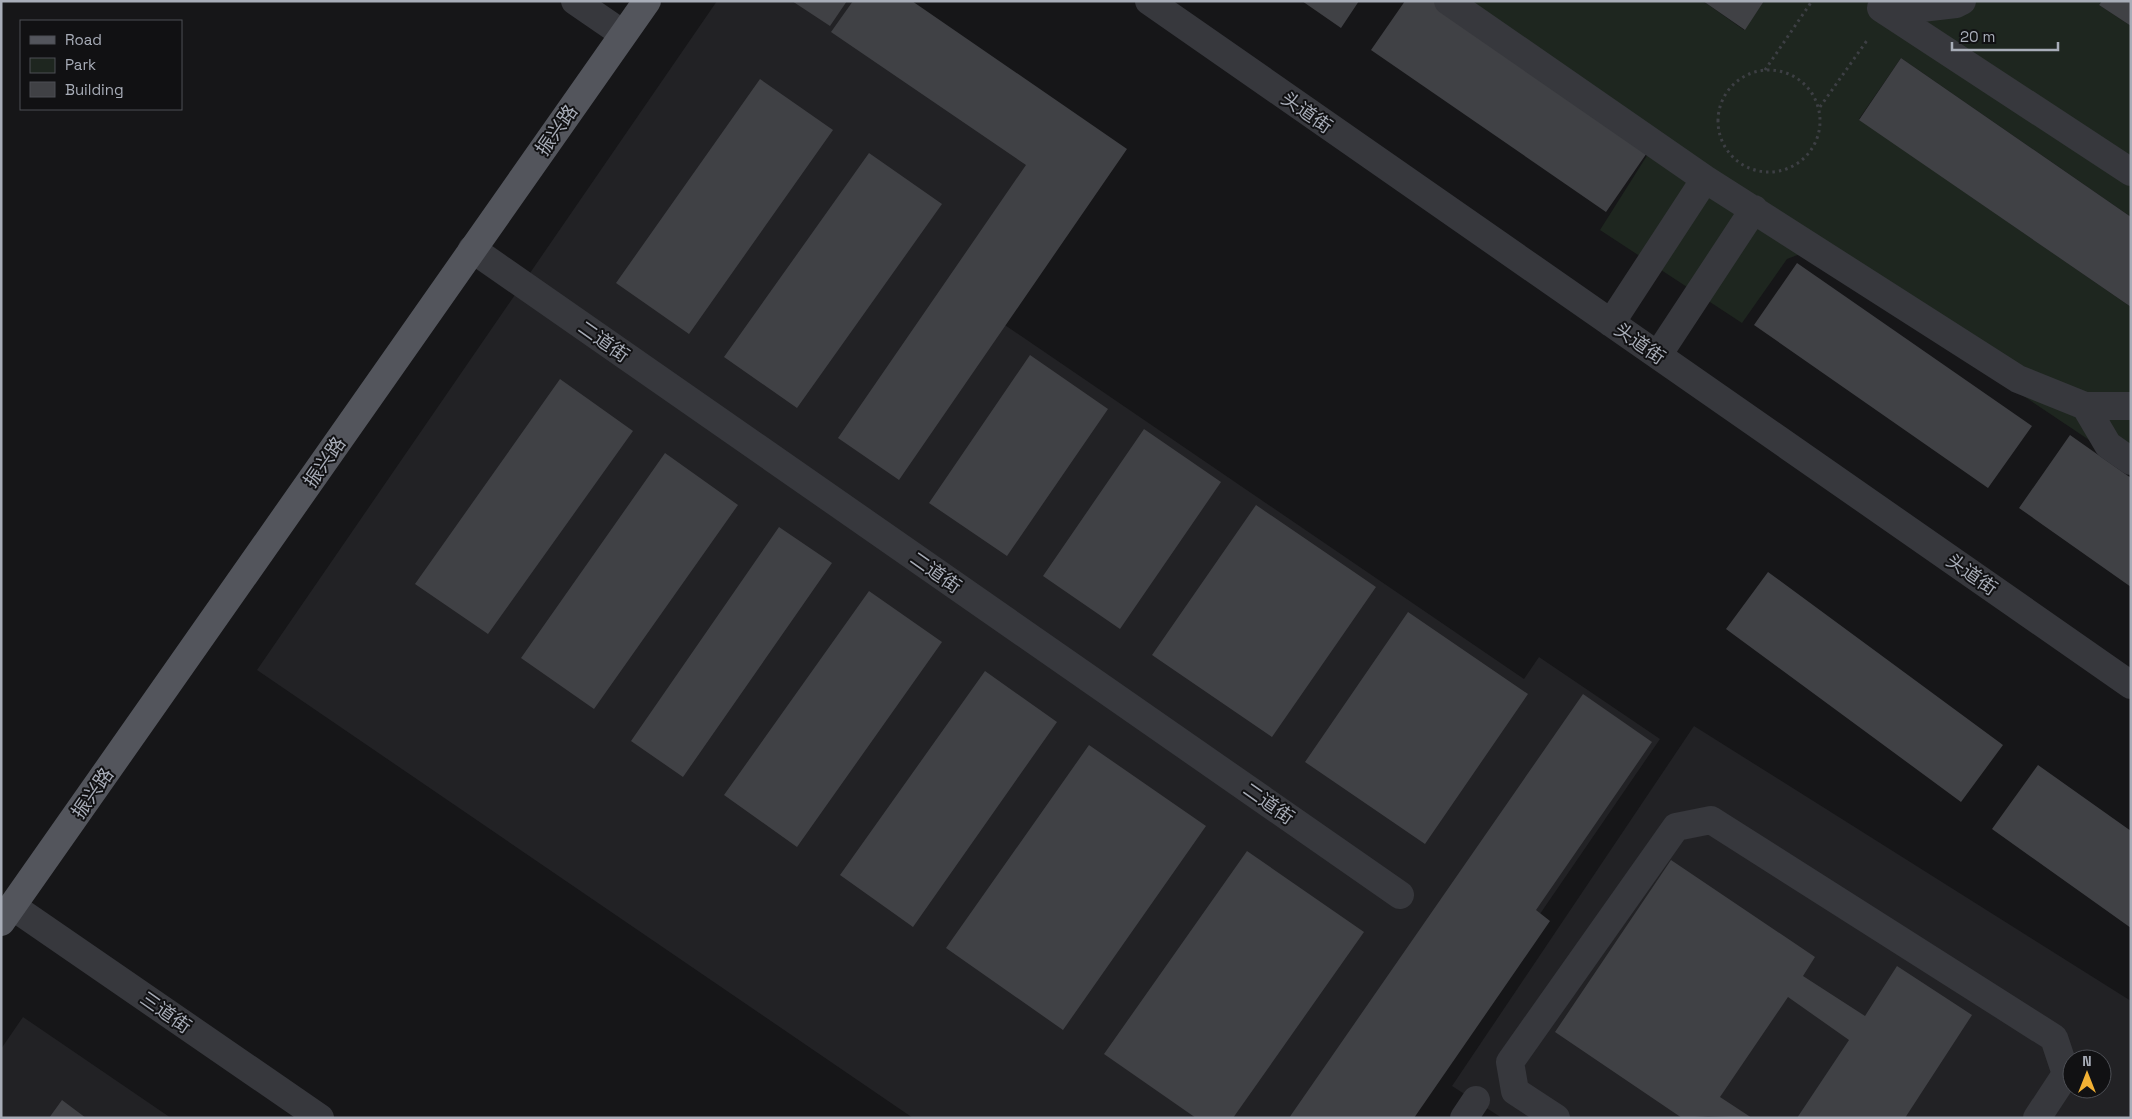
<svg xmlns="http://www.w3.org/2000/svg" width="2132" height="1119" viewBox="0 0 2132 1119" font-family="'Space Grotesk','Noto Sans SC',sans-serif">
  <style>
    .built { fill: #222225; fill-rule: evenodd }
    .green { fill: #1e261f }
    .building { fill: #404145 }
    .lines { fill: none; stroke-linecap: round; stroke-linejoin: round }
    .path { stroke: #3d3f44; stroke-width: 3; stroke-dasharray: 2.5 4; stroke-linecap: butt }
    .minor { stroke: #37383d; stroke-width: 28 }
    .major { stroke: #53555c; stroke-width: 28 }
    .labels { text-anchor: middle; stroke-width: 4; stroke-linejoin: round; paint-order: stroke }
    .street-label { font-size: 19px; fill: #a8adb8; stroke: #111113 }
  </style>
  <rect width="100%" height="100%" fill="#161618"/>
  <!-- built -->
  <path class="built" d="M717 1H892L1115 153 999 321 1524 679 1539 657 1660 739 1400 1118H913L257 670Z
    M1694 726 2131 1001V1118H1502L1452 1086ZM2072 1059H2102V1089H2072Z
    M23 1017 171 1118H1V1049Z"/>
  <!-- green -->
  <path class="green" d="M1464 1H1703L1744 30 1764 1H2102L2099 5 2131 26V217L1901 58 1859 119 2131 307V468L2025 397 1800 254 1787 259 1742 323 1600 230 1660 135Z"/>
  <!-- building -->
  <path class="building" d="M792 1H847L830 26Z
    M853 1H912L1127 149 899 480 838 438 1026 165 831 32Z
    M1302 1H1359L1341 28Z
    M1405 1H1435L1649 150 1606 212 1371 50Z
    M1703 1H1764L1745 30Z
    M2102 1H2131V26L2099 5Z
    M1901 58 2131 217V307L1859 120Z
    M760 79 833 130 689 334 616 283Z
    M869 153 942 204 797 408 724 357Z
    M1797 263 2032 426 1988 488 1754 325Z
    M1030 355 1108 409 1007 556 929 503Z
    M560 379 633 431 488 634 415 584Z
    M1144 429 1221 482 1120 629 1043 576Z
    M2070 435 2131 478V587L2019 508Z
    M665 453 738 505 594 709 521 658Z
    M1256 505 1376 587 1272 737 1152 655Z
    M779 527 832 563 683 777 631 741Z
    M1768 572 2003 745 1961 802 1726 629Z
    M869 591 942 642 797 847 724 795Z
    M1408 612 1528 694 1425 844 1305 762Z
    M985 671 1057 722 913 927 840 875Z
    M1583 694 1652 742 1536 910 1550 921 1414 1118H1289Z
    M1089 745 1206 826 1063 1030 946 948Z
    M2038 765 2131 831V928L1992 829Z
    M1247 851 1364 932 1233 1118H1196L1104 1054Z
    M1671 860 1815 957 1803 976 1865 1016 1897 966 1972 1015 1905 1118H1797L1849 1040 1788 997 1720 1097 1752 1118 1708 1116 1682 1118 1555 1032Z
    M62 1100 86 1118H49Z"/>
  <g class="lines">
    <!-- path -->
    <path class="path" d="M1718 121a51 51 0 1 1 102 0a51 51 0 1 1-102 0Z
      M1765 70 1812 1
      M1820 107 1868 39"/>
    <!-- minor -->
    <path class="minor" d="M575 1 623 34
      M1149 1 2131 685
      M1448 1 1705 179 2018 379 2085 406H2131
      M1881 8 1887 12 1956 4 1962 1
      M1887 12 2131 172
      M472 249 1400 895
      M1611 323 1705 179
      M1658 355 1754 209
      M2085 406 2108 445 2131 461
      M12 906 320 1118
      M1464 1118 1476 1100
      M1556 1118 1515 1091 1510 1062 1676 827 1711 820 2054 1038 2066 1074 2037 1118"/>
    <!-- major -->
    <path class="major" d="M1 922 647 1"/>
  </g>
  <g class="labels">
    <!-- street labels -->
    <g class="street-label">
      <text transform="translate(1307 112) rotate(35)" y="7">头道街</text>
      <text transform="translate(556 130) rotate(-55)" y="7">振兴路</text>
      <text transform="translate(604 341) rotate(35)" y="7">二道街</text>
      <text transform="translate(1640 343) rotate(35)" y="7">头道街</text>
      <text transform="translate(324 462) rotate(-55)" y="7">振兴路</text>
      <text transform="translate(936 572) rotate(35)" y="7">二道街</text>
      <text transform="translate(1972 574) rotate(35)" y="7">头道街</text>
      <text transform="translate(92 793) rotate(-55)" y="7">振兴路</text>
      <text transform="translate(1269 803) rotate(35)" y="7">二道街</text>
      <text transform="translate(166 1012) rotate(35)" y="7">三道街</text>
    </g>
  </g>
  <!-- border -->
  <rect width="2132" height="1119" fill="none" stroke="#a8adb8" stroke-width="5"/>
  <!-- legend -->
  <rect x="20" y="20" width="162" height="90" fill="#111113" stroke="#4d4f55"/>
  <rect x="30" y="36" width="25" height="8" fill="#53555c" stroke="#4d4f55"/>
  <text x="65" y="45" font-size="15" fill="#a8adb8">Road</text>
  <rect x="30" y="58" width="25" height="15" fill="#1e261f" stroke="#4d4f55"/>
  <text x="65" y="70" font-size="15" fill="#a8adb8">Park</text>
  <rect x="30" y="82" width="25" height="15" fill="#404145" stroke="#4d4f55"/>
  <text x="65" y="95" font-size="15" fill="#a8adb8">Building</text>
  <!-- north arrow -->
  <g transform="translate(2087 1074)"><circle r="24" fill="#111113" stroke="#4d4f55"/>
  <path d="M0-4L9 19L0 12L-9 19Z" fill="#f2b134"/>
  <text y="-8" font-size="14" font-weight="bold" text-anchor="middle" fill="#a8adb8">N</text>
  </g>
  <!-- scale -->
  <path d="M1952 42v8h106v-8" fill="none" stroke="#a8adb8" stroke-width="2.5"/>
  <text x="1960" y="42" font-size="15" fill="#a8adb8" stroke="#111113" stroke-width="4" paint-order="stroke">20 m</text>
</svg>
